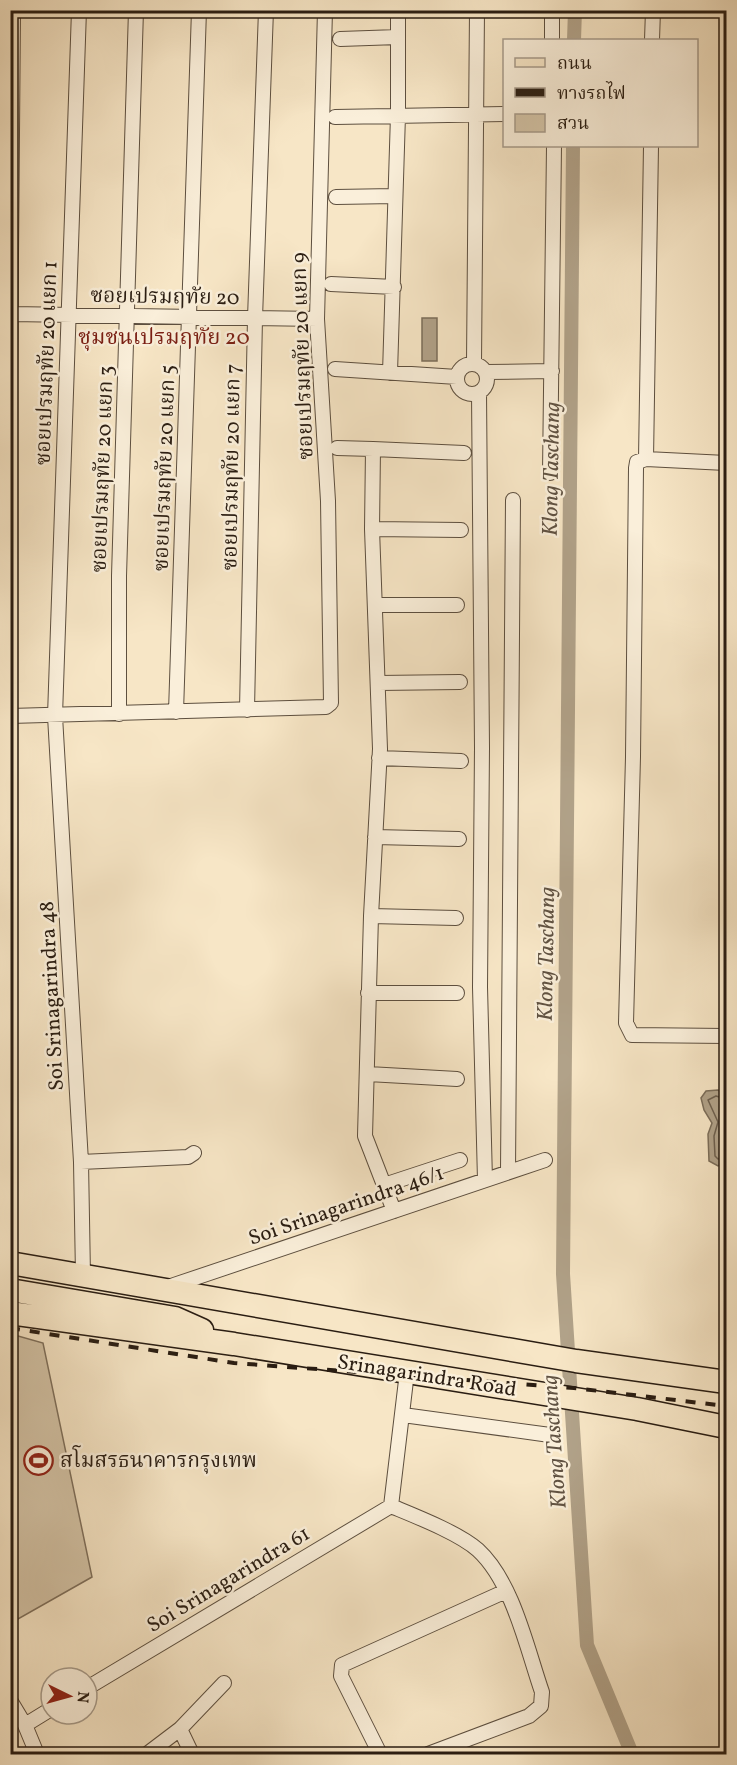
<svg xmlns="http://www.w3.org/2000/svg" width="737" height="1765" viewBox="0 0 737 1765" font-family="Vollkorn,'Noto Serif Thai',serif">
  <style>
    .green { fill: #d4c4a7; stroke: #7f705c; stroke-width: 1.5 }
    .water { fill: #b1a289; stroke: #7b6d59; stroke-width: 1.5 }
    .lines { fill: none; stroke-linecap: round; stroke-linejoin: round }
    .shore { stroke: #6e604e; stroke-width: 1.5 }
    .canal { stroke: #b1a289; stroke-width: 14 }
    .minor-casing { stroke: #5d4f3f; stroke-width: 16 }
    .primary-casing { stroke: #2a1d12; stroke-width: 25 }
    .minor { stroke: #faefda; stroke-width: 14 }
    .primary { stroke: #f7e6c6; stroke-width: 22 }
    .rail { stroke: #2a1d12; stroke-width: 4; stroke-dasharray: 10 10; stroke-linecap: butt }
    .labels { text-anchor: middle; stroke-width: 5; stroke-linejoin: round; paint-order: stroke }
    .street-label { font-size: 21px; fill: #2a1d12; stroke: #faefda }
    .poi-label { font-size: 21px; fill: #2a1d12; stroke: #faefda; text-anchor: start }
    .neighbourhood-label { font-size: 22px; fill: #7a1f14; stroke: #faefda }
    .water-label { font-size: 22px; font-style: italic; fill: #605242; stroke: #faefda }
  </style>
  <rect width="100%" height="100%" fill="#f7e6c6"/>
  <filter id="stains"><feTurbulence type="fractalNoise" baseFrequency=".00333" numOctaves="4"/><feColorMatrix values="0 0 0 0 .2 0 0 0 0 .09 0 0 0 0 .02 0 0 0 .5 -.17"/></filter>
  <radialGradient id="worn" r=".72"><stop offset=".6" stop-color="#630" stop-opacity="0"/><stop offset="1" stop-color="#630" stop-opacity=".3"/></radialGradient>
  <!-- green -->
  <path class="green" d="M11 1334 43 1343 92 1577 11 1623Z"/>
  <!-- water -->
  <path class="water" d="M422 318H437V361H422Z
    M718 1090 726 1094V1162L718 1166 709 1161 708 1134 712 1123 704 1110 701 1098 706 1091Z"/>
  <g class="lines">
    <!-- shore -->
    <path class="shore" d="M726 1099 716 1096 708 1100 718 1122 714 1136 715 1156 718 1159 726 1157"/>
    <!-- canal -->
    <path class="canal" d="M574 40 575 10
      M573 146 563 1274 587 1645 632 1754"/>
    <defs>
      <path id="minor" d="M79 10 55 716 81 1162 83 1275
        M552 10V40
        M340 39 398 37
        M652 40 653 10
        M335 117 504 114
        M336 197 394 196
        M331 284 394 287
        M12 314 317 319
        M474 363 477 10
        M457 379a15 15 0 1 1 30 0a15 15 0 1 1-30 0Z
        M335 369 457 377
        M487 372 552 371
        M390 373 398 115V10
        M10 377 13 10
        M479 393 482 747 480 987 485 1180
        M337 448 373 449
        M646 459 651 146
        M726 463 646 459 637 462 636 468 633 757 626 1023 632 1035 726 1036
        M550 473 554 146
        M372 529 461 530
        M375 605H457
        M378 683 460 682
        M247 710 255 318 266 10
        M176 712 199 10
        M119 714V576L136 10
        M10 716 326 707 331 703 328 501 317 319 325 10
        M379 758 461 761
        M375 837 459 839
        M371 916 456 918
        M368 993H457
        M368 1074 457 1079
        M81 1162 188 1157 194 1153
        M508 1171 513 500
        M384 1185 460 1160
        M394 1211 365 1136 371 916 380 749 372 529 373 449 464 453
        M168 1287 545 1160
        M403 1415 550 1435
        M391 1506C415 1516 459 1533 478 1550 513 1582 527 1649 542 1692L541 1706 529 1716 428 1754
        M87 1688 391 1506 407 1372
        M10 1700 25 1725 37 1754
        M25 1725 51 1709
        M180 1729 192 1754
        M147 1754 180 1729 224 1683
        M380 1754 341 1676 342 1665 506 1591"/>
      <path id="primary" d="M10 1263 576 1361 726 1382
        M10 1290 175 1318 202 1330
        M10 1313 234 1344 637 1409 726 1427"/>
    </defs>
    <!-- minor casing -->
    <use href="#minor" class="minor-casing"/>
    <!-- primary casing -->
    <use href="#primary" class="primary-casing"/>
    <!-- minor -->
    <use href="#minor" class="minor"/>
    <!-- primary -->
    <use href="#primary" class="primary"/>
    <!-- rail -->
    <path class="rail" d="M10 1328 234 1363 574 1388 726 1406"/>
  </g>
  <!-- icons -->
  <defs>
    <symbol id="stadium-ring" viewBox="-11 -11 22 22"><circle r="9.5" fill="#faefda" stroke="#8f2418" stroke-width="1.5"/><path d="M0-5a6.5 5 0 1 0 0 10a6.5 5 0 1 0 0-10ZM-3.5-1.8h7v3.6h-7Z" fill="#8f2418"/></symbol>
  </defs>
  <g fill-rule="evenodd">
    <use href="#stadium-ring" x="22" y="1444" width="33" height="33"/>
  </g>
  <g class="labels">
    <!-- street labels -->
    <g class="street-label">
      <text transform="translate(165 296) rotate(1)" y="7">ซอยเปรมฤทัย 20</text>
      <text transform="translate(302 356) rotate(-92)" y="7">ซอยเปรมฤทัย 20 แยก 9</text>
      <text transform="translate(46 363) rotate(-88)" y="7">ซอยเปรมฤทัย 20 แยก 1</text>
      <text transform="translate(231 467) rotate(-89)" y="7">ซอยเปรมฤทัย 20 แยก 7</text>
      <text transform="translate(164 468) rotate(-88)" y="7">ซอยเปรมฤทัย 20 แยก 5</text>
      <text transform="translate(102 469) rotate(-88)" y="7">ซอยเปรมฤทัย 20 แยก 3</text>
      <text transform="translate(51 996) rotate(-93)" y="7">Soi Srinagarindra 48</text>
      <text transform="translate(346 1205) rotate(-19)" y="7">Soi Srinagarindra 46/1</text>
      <text transform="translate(427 1375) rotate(9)" y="7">Srinagarindra Road</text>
      <text transform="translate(228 1579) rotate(-31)" y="7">Soi Srinagarindra 61</text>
    </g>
    <!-- poi labels -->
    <g class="poi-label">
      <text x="60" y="1467">สโมสรธนาคารกรุงเทพ</text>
    </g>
    <!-- neighbourhood labels -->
    <g class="neighbourhood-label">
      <text x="164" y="344">ชุมชนเปรมฤทัย 20</text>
    </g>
    <!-- water labels -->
    <g class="water-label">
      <text transform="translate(550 469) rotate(-89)" y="8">Klong Taschang</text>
      <text transform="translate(545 954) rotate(-89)" y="8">Klong Taschang</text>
      <text transform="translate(553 1442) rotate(-94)" y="8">Klong Taschang</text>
    </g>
  </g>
  <!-- margin -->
  <rect width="737" height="1765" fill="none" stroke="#f7e6c6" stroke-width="36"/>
  <rect x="12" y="12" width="713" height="1741" fill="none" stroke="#2a1d12" stroke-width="3"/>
  <rect x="18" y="18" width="701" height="1729" fill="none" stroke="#2a1d12" stroke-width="1.5"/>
  <!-- legend -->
  <rect x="503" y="39" width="195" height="108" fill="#faefda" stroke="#a79b8a" stroke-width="1.5"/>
  <rect x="515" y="58" width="30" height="9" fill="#f7e6c6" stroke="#a79b8a" stroke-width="1.5"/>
  <text x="557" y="69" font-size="18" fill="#2a1d12">ถนน</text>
  <rect x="515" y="88" width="30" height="9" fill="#2a1d12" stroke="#a79b8a" stroke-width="1.5"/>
  <text x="557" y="99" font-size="18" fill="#2a1d12">ทางรถไฟ</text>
  <rect x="515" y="114" width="30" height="18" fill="#d4c4a7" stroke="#a79b8a" stroke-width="1.5"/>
  <text x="557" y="129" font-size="18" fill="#2a1d12">สวน</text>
  <!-- north arrow -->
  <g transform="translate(69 1696) rotate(95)"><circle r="28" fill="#faefda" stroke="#a79b8a" stroke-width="1.5"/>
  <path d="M0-4.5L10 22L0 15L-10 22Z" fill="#8f2418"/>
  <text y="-9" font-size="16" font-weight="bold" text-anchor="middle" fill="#2a1d12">N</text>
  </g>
  <rect width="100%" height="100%" filter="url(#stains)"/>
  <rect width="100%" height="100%" fill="url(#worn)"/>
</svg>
